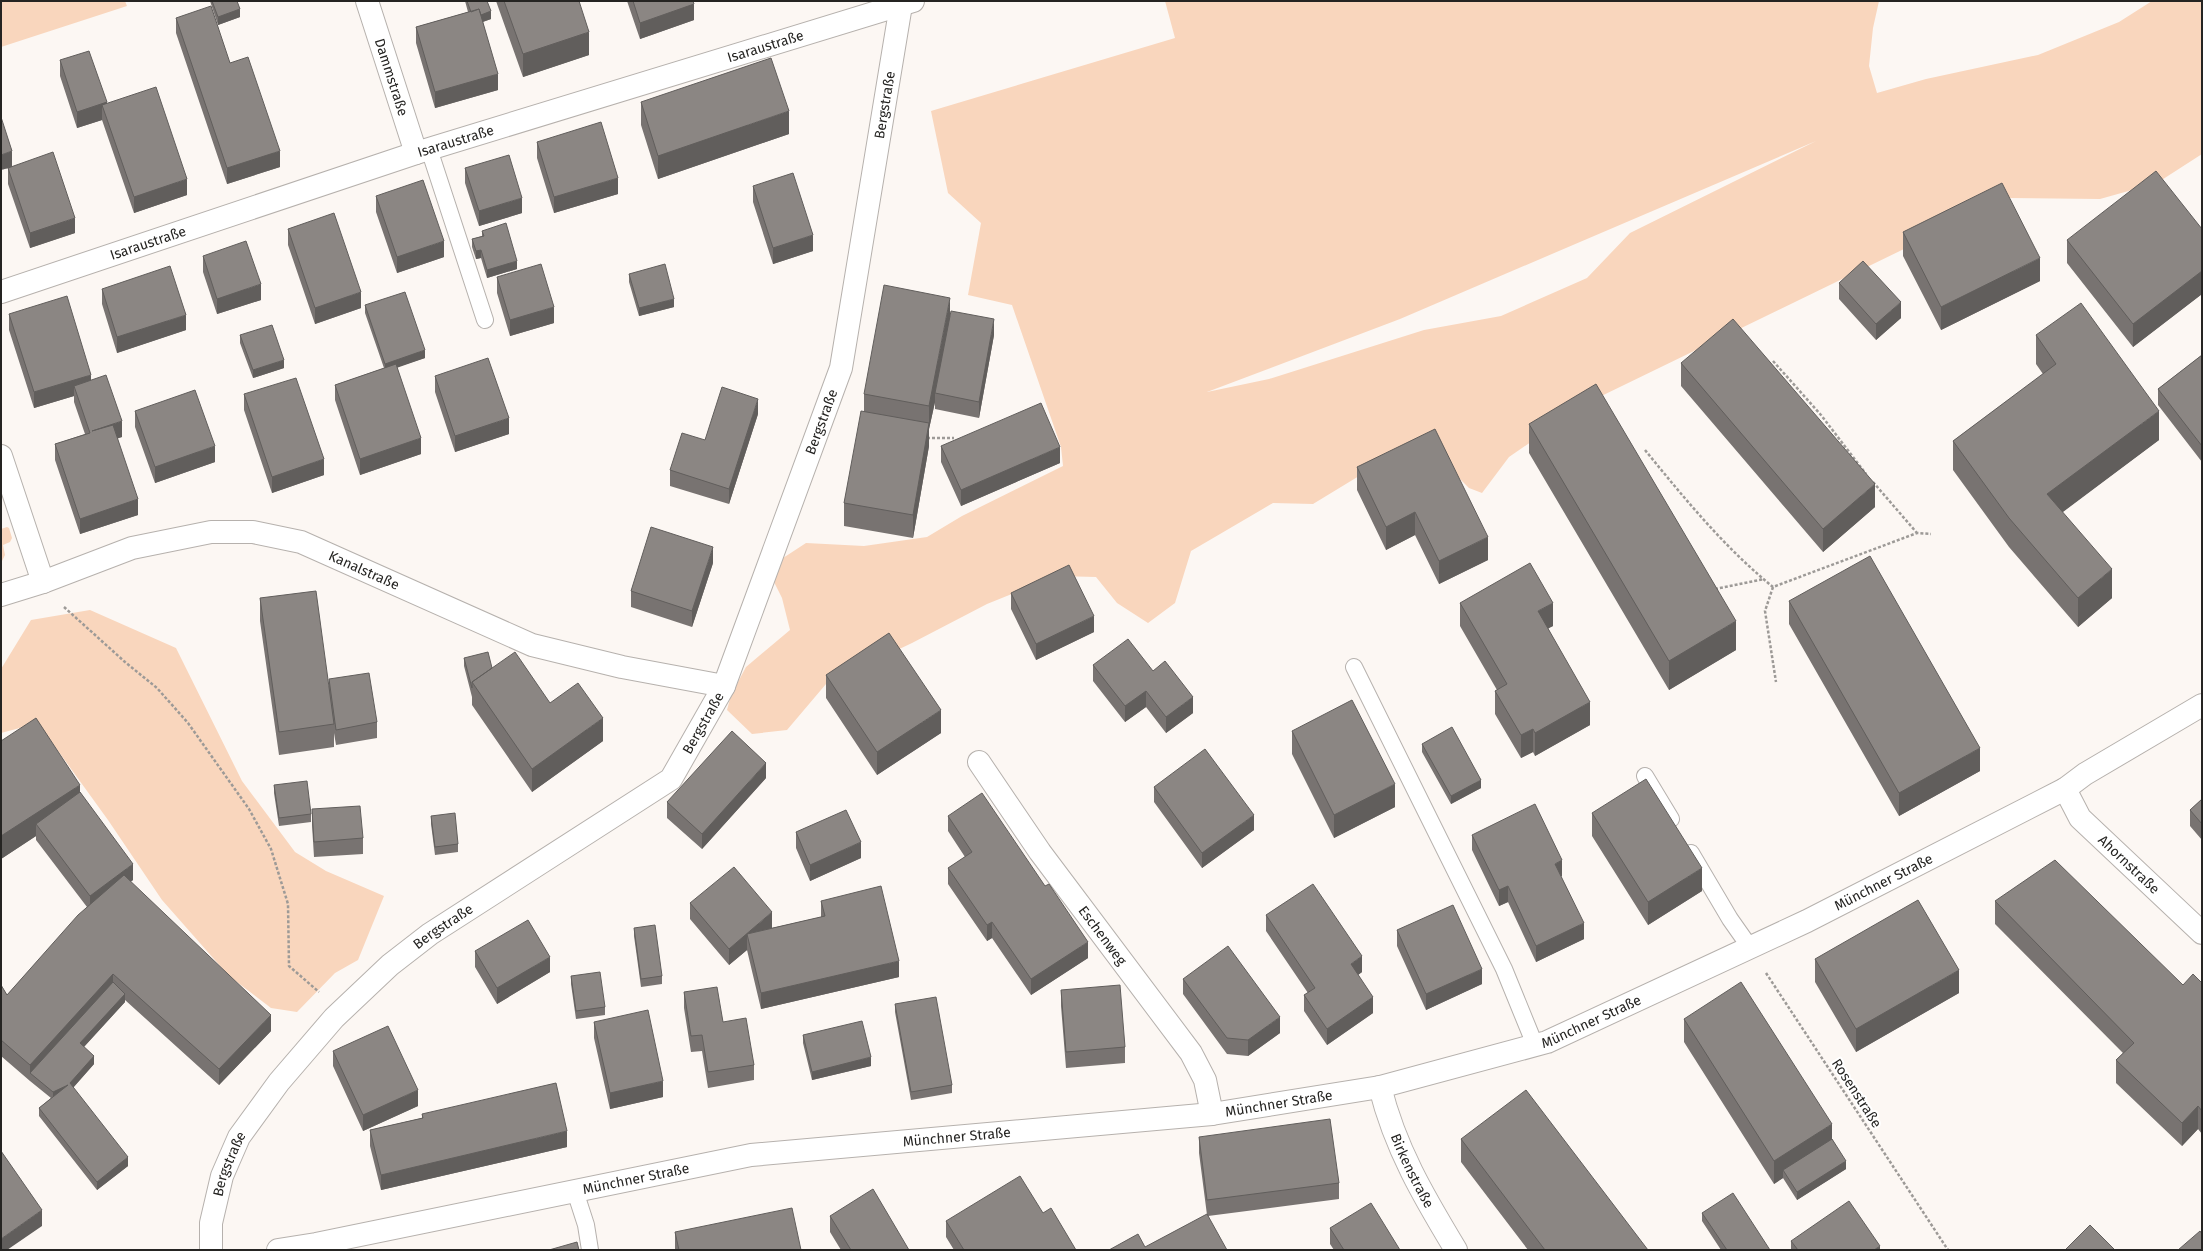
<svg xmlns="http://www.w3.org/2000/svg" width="2203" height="1251" viewBox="0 0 2203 1251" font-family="'Fira Sans',sans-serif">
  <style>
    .green { fill: #f9d6bd; fill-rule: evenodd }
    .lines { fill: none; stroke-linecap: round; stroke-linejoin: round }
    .service-casing { stroke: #b6b1ad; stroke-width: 18 }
    .minor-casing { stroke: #b6b1ad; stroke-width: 24 }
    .secondary-casing { stroke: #b6b1ad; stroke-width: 24 }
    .path { stroke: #9d9a97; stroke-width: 2.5; stroke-dasharray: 3 2; stroke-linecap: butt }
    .service { stroke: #fff; stroke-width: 16 }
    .minor { stroke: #fff; stroke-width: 22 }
    .secondary { stroke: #fff; stroke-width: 22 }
    .wall { fill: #787371 }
    .shaded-wall { fill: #615e5c }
    .building { fill: #8b8683; stroke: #615e5c }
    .labels { text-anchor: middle; stroke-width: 4; stroke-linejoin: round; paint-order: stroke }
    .street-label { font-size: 14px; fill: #252422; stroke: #fff }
  </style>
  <rect width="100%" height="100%" fill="#fcf7f3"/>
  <!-- green -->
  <path class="green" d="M1 1H125L127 6 1 47Z
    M1165 1H1879L1873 28 1869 66 1877 93 1926 79 2038 55 2119 22 2152 1H2202V154L2157 183 2100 199 2009 198 1589 402 1509 457 1482 493 1469 488 1454 473 1387 459 1313 504 1273 503 1191 551 1175 603 1148 623 1117 603 1096 577 1057 576 987 604 912 643 826 684 787 730 752 734 727 710 731 695 746 667 790 630 782 598 774 582 780 560 806 543 864 546 927 537 962 516 1063 466 1061 447 1012 305 968 295 981 223 948 193 931 111 1175 38ZM1816 141 1630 233 1587 278 1501 316 1424 330 1269 379 1207 392 1400 319Z
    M7 527 9 528 12 538 10 542 3 545 5 555 1 563V529Z
    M90 610 176 648 242 781 295 852 326 871 384 896 358 960 335 973 297 1012 271 1008 229 976 162 900 108 820 48 737 31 725 1 733V669L31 620Z"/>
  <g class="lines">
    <defs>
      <path id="service" d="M429 149 485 320
        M1354 667 1504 969 1535 1045
        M1645 776 1671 819
        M1691 853 1730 919 1749 946
        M575 1191 586 1225 590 1250"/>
      <g id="minor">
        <path id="s1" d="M367 1 416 153"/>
        <path id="s2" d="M1 292 416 153 913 1"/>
        <path d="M1 456 43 582"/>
        <path id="s3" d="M1 595 43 582 132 548 211 532H253L301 542 532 645 622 667 724 686"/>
        <path id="s4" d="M979 762 1040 852 1191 1053 1205 1080 1212 1114"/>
        <path id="s5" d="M2065 789 2080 818 2202 933"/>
        <path id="s6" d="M1380 1087C1395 1148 1424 1197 1456 1250"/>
        <path id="s7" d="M211 1250V1223L222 1176 239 1137 279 1082 334 1018 390 965 430 934 671 779 724 686 841 368 901 5"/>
      </g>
      <g id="secondary">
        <path id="s8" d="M278 1250 316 1244 751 1155 1212 1114 1380 1087 1547 1042 1807 921 2065 789 2085 774 2202 705"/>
      </g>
    </defs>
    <!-- service casing -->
    <use href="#service" class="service-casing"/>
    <!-- minor casing -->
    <use href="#minor" class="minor-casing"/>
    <!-- secondary casing -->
    <use href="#secondary" class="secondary-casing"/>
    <!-- path -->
    <path class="path" d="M1773 361 1821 415 1866 474
      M927 438H954
      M1645 450C1685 499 1724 547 1773 587L1917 533 1931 534
      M1873 482 1917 533
      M1773 587 1765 611 1776 682
      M1715 589 1764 579
      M64 607 125 662 157 688 188 723 249 809 271 849 288 904 289 966 319 992
      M1766 973 1948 1250"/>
    <!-- service -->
    <use href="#service" class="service"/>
    <!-- minor -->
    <use href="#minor" class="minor"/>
    <!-- secondary -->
    <use href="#secondary" class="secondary"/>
  </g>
  <!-- wall -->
  <path class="wall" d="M210 1H237L240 17 218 25Z
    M465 1H487L491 19 483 22 498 90 435 108 416 43V27L468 12Z
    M496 1H579L589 55 523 77Z
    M627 1H693L694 20 640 39Z
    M176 18 230 63 280 167 227 184 176 33Z
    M60 60 107 103 187 195 134 213 102 120 77 128 60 76Z
    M641 102 789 134 658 179 641 125Z
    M537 142 618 194 554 213 537 158Z
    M12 166 75 233 30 248 8 184V168L1 170Z
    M465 168 522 213 479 226 465 183Z
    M753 186 813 251 773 264 753 202Z
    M376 196 444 257 397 273 376 212Z
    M288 229 361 308 315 324 288 245Z
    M2202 229V294L2133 347 2067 263V240Z
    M482 231 517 269 487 278 481 258 476 259 472 247V239L482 236Z
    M1903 232 2040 281 1941 330 1903 256Z
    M203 256 261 300 217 314 203 272Z
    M629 274 674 307 639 316 629 282Z
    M497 277 554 323 510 336 497 293Z
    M1839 283 1901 318 1876 340 1839 299Z
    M102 289 186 330 117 353 102 304Z
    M365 305 425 358 397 367 421 454 360 475 335 400V385L384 368 365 313Z
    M9 314 91 380 122 437 117 438 138 515 80 534 55 460V444L85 434 74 402V396L34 408 9 330Z
    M240 335 284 368 253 378 240 343Z
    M994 335 979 418 935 409V402L929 429V446L913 538 844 526V503L864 411V394Z
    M2036 335 2159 440 2062 512 2112 598 2078 627 2009 547 1953 470V441L2043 374 2036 364Z
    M2202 355V462L2158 405V389Z
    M1681 363 1875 507 1823 552 1681 386Z
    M435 376 509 434 455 452 435 392Z
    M244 394 324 475 272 493 244 410Z
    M135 411 215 462 155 483 135 427Z
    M758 414 729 504 670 486V470L705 440Z
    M1529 424 1736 650 1669 690 1529 453Z
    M941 446 1060 463 961 506 941 462Z
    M1357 467 1488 560 1439 584 1415 535 1386 550 1357 490Z
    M713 563 692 627 631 607V591Z
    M1011 593 1094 632 1036 660 1011 609Z
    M260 598 329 687V679L377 722V738L336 745 334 733V747L279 755 260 621Z
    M1789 601 1980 771 1899 816 1789 624Z
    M1460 603 1553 626 1548 628 1590 725 1535 756 1533 752 1521 758 1495 714V691L1497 690 1460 626Z
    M464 658 492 668 550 703 603 741 532 792 472 705V697L464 666Z
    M1093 665 1193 713 1166 733 1146 707 1125 722 1093 681Z
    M826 675 941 733 877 775 826 698Z
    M1292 731 1395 807 1334 838 1292 754Z
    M1 741 80 792 133 880 130 882 271 1031 219 1085 125 1000V1002L84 1047 94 1064 73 1088 128 1166 97 1190 39 1116V1108L51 1098 30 1081 1 1056V985L7 995 87 907 36 840V836L1 859Z
    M1422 744 1481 788 1451 804 1422 752Z
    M766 778 702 849 667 818V802Z
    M274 785 311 814V822L279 826 274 793Z
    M1154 787 1254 830 1202 868 1154 802Z
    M2202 799V840L2190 826V810Z
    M312 809 363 838V854L314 857 312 825Z
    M1592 813 1702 891 1648 925 1592 836Z
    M431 816 458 844V852L435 855 431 824Z
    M948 816 1088 958 1031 995 992 938 987 941 948 884V868L965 857 948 831Z
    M796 832 861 858 810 881 796 848Z
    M1472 835 1562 876H1561L1584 939 1536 962 1508 902 1499 906 1472 850Z
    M821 901 899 977 761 1009 747 950 729 965 690 919V903L772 928 821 917Z
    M1995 901 2183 985 2202 983V1134L2198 1129 2182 1146 2116 1083V1060L2123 1053 1995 924Z
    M1266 915 1362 972 1358 975 1373 1013 1327 1045 1304 1011V995L1308 993 1266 931Z
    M634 928 662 976V984L641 987 634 936Z
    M1397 930 1482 984 1426 1010 1397 946Z
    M475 951 550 972 497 1004 475 967Z
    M1815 959 1959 993 1856 1052 1815 982Z
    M571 976 605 1007V1015L576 1019 571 984Z
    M1183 979 1280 1033 1248 1056 1227 1054 1183 994Z
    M1061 990 1125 1047V1063L1066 1068 1061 1006Z
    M684 992 723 1022 754 1065V1080L708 1088 702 1051 691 1052 684 1008Z
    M895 1004 952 1085V1093L911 1100 895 1012Z
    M1684 1019 1832 1139 1846 1169 1797 1200 1783 1178 1774 1184 1684 1042Z
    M594 1022 663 1097 610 1109 594 1038Z
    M803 1035 871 1066 812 1080 803 1043Z
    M333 1051 418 1106 363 1131 333 1066Z
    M422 1114 567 1147 381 1190 370 1146V1130L422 1118Z
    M1199 1137 1339 1183V1199L1208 1216 1145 1247 1207 1215 1199 1153Z
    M1461 1139 1648 1250H1528L1461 1162Z
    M1043 1213 1076 1250H954L946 1237V1221Z
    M1702 1213 1770 1250H1721L1702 1221Z
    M830 1216 909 1250H841L830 1232Z
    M1330 1228 1400 1250H1334L1330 1244Z
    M675 1232 801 1250H675Z
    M1791 1241 1880 1250H1791Z"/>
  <!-- shaded-wall -->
  <path class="shaded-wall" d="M694 4V20L640 39V23Z
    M240 9V17L218 25V17Z
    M491 11V19L473 25V17Z
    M589 32V55L523 77V54Z
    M498 74V90L435 108V92Z
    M107 102V118L102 105V120L77 128V112Z
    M789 111V134L658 179V156Z
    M12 151V167L1 170V155Z
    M280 151V167L227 184V168Z
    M618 178V194L554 213V197Z
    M187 179V195L134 213V197Z
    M522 198V213L479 226V211Z
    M75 218V233L30 248V233Z
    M813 235V251L773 264V248Z
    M444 241V257L397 273V257Z
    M481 250V258L476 259V251Z
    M2040 258V281L1941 330V307Z
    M517 261V269L487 278V270Z
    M2202 271V294L2133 347V324Z
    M261 284V300L217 314V299Z
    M361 292V308L315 324V308Z
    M950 298V321L935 393V402L929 429V406Z
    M674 299V307L639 316V308Z
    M1901 302V318L1876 340V324Z
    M554 307V323L510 336V320Z
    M186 315V330L117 353V337Z
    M994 319V335L979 418V402Z
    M425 350V358L385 372V364Z
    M284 360V368L253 378V370Z
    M91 375V390L74 386V396L34 408V392Z
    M758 399V414L729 504V489Z
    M2159 411V440L2047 524V494Z
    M509 418V434L455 452V436Z
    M122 421V437L92 447V431Z
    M929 423V446L913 538V515Z
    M421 438V454L360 475V459Z
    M215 446V462L155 483V467Z
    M1060 447V463L961 506V490Z
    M324 459V475L272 493V477Z
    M1875 484V507L1823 552V529Z
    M138 499V515L80 534V519Z
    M1415 512V535L1386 550V527Z
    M1488 537V560L1439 584V561Z
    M713 547V563L692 627V611Z
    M2112 569V598L2078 627V598Z
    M1553 603V626L1538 634V611Z
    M1094 616V632L1036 660V644Z
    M1736 621V650L1669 690V661Z
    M1146 691V707L1125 722V706Z
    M1193 697V713L1166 733V717Z
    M1590 702V725L1535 756V733Z
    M941 710V733L877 775V752Z
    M603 718V741L532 792V769Z
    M1533 729V752L1521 758V735Z
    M1980 748V771L1899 816V793Z
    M766 763V778L702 849V834Z
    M1481 780V788L1451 804V796Z
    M1395 784V807L1334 838V815Z
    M80 785V808L36 824V836L1 859V836Z
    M1254 815V830L1202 868V853Z
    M861 842V858L810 881V865Z
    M1562 860V876L1555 879V864Z
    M133 864V880L90 911V896Z
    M1702 868V891L1648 925V902Z
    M1508 886V902L1499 906V890Z
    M772 912V928L747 934V950L729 965V949Z
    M992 922V938L987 941V925Z
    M1584 923V939L1536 962V946Z
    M1088 942V958L1031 995V979Z
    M1362 956V972L1351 980V964Z
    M550 957V972L497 1004V988Z
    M899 961V977L761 1009V993Z
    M1482 969V984L1426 1010V994Z
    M1959 970V993L1856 1052V1029Z
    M113 974V990L30 1073V1081V1065Z
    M125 994V1002L80 1051V1043Z
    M1373 997V1013L1327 1045V1029Z
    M271 1015V1031L219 1085V1069Z
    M1280 1017V1033L1248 1056V1040Z
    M94 1056V1064L70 1091V1083Z
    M871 1057V1066L812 1080V1072Z
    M663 1081V1097L610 1109V1093Z
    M68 1085 53 1100V1092Z
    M418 1090V1106L363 1131V1115Z
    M2198 1106V1129L2182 1146V1123Z
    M1832 1124V1147L1783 1170V1178L1774 1184V1161Z
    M567 1131V1147L381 1190V1175Z
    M128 1157V1166L97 1190V1182Z
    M1846 1161V1169L1797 1200V1192Z
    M42 1210V1226L7 1250H1V1239Z
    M1880 1246V1250H1874Z"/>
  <!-- building -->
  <path class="building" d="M212 1H237L240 9 218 17Z
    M467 1H487L491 11 481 15 479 9 471 12Z
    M504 1H579L589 32 523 54Z
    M633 1H693L694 4 640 23Z
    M211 6 230 63 248 57 280 151 227 168 176 18Z
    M479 9 498 74 435 92 416 27Z
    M89 51 107 102 77 112 60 60Z
    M771 58 789 111 658 156 641 102Z
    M156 87 187 179 134 197 102 105Z
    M1 117 12 151 1 155Z
    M601 122 618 178 554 197 537 142Z
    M53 152 75 218 30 233 8 168Z
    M509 155 522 198 479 211 465 168Z
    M2156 171 2202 229V271L2133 324 2067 240Z
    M793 173 813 235 773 248 753 186Z
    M423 180 444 241 397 257 376 196Z
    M2002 183 2040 258 1941 307 1903 232Z
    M334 213 361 292 315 308 288 229Z
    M506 223 517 261 487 270 481 250 476 251 472 239 484 236 482 231Z
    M246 241 261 284 217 299 203 256Z
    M1863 261 1901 302 1876 324 1839 283Z
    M541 264 554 307 510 320 497 277Z
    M665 264 674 299 639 308 629 274Z
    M170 266 186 315 117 337 102 289Z
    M884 285 950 298 929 406 864 394Z
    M405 292 425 350 385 364 365 305Z
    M67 296 91 375 34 392 9 314Z
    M2081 303 2159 411 2047 494 2112 569 2078 598 2009 518 1953 441 2056 364 2036 335Z
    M951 311 994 319 979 402 935 393Z
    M1733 319 1875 484 1823 529 1681 363Z
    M272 325 284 360 253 370 240 335Z
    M2202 355V446L2158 389Z
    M488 358 509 418 455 436 435 376Z
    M396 364 421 438 360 459 335 385Z
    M106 375 122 421 92 431 113 425 138 499 80 519 55 444 90 433 74 386Z
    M296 378 324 459 272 477 244 394Z
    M1596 384 1736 621 1669 661 1529 424Z
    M722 387 758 399 729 489 670 470 682 433 705 440Z
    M195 390 215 446 155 467 135 411Z
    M1041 403 1060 447 961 490 941 446Z
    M861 411 929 423 913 515 844 503Z
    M1435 429 1488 537 1439 561 1415 512 1386 527 1357 467Z
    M651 527 713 547 692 611 631 591Z
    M1870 556 1980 748 1899 793 1789 601Z
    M1530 563 1553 603 1538 611 1590 702 1535 733 1533 729 1521 735 1495 691 1507 684 1460 603Z
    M1069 565 1094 616 1036 644 1011 593Z
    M316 591 334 724 279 732 260 598Z
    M889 633 941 710 877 752 826 675Z
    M1128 639 1153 671 1165 661 1193 697 1166 717 1146 691 1125 706 1093 665Z
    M488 652 492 668 472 682V688L464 658Z
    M515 652 550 703 578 683 603 718 532 769 472 682Z
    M369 673 377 722 336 730 329 679Z
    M1352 700 1395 784 1334 815 1292 731Z
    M36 718 80 785 1 836V741Z
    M1452 727 1481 780 1451 796 1422 744Z
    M732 731 766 763 702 834 667 802Z
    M1205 749 1254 815 1202 853 1154 787Z
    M1646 779 1702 868 1648 902 1592 813Z
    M307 781 311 814 279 818 274 785Z
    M80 792 133 864 90 896 36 824Z
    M982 793 1045 886 1049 884 1088 942 1031 979 992 922 987 925 948 868 972 852 948 816Z
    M2202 799V824L2190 810Z
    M1535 804 1562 860 1555 864 1584 923 1536 946 1508 886 1499 890 1472 835Z
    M360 806 363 838 314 842 312 809Z
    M846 810 861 842 810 865 796 832Z
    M455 813 458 844 435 847 431 816Z
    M2055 860 2183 985 2193 974 2202 983V1111L2198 1106 2182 1123 2116 1060 2134 1043 1995 901Z
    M734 867 772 912 729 949 690 903Z
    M124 875 271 1015 219 1069 113 974 30 1065 1 1040V985L7 995 78 915Z
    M1313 884 1362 956 1351 964 1373 997 1327 1029 1304 995 1315 988 1266 915Z
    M881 886 899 961 761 993 747 934 825 916 821 901Z
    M1918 900 1959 970 1856 1029 1815 959Z
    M1453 905 1482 969 1426 994 1397 930Z
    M528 920 550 957 497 988 475 951Z
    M655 925 662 976 641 979 634 928Z
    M1228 946 1280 1017 1248 1040 1227 1038 1183 979Z
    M600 972 605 1007 576 1011 571 976Z
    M113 982 125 994 80 1043 94 1056 70 1083 128 1157 97 1182 39 1108 68 1085 53 1092 30 1073Z
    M1741 982 1832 1124 1774 1161 1684 1019Z
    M1120 985 1125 1047 1066 1052 1061 990Z
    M717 987 723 1022 746 1018 754 1065 708 1072 702 1035 691 1036 684 992Z
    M936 997 952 1085 911 1092 895 1004Z
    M648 1010 663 1081 610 1093 594 1022Z
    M862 1021 871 1057 812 1072 803 1035Z
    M388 1026 418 1090 363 1115 333 1051Z
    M556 1083 567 1131 381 1175 370 1130 423 1118 422 1114Z
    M1526 1090 1648 1250H1545L1461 1139Z
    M1330 1119 1339 1183 1207 1200 1199 1137Z
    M1832 1139 1846 1161 1797 1192 1783 1170Z
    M1 1151 42 1210 1 1239Z
    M1020 1176 1043 1213 1051 1208 1076 1250H964L946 1221Z
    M873 1189 909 1250H851L830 1216Z
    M1733 1193 1770 1250H1727L1702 1213Z
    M1849 1201 1880 1246 1874 1250H1798L1791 1241Z
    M1371 1203 1400 1250H1344L1330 1228Z
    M792 1208 801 1250H679L675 1232Z
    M1207 1214 1227 1250H1109L1138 1234 1145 1247Z
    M2090 1225 2115 1250H2065Z
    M2200 1231 2202 1234V1250H2178Z
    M577 1242 579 1250H549Z"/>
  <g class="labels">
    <!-- street labels -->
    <g class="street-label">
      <text dy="5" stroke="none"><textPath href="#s2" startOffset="803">Isaraustraße</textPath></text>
      <text dy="5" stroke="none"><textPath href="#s1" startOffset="80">Dammstraße</textPath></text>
      <text dy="5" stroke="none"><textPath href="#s7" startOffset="1397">Bergstraße</textPath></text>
      <text dy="5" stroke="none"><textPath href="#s2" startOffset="479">Isaraustraße</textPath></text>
      <text dy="5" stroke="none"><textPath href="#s2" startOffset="155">Isaraustraße</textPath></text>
      <text dy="5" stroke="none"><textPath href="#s7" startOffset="1073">Bergstraße</textPath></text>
      <text dy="5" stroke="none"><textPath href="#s3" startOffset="380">Kanalstraße</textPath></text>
      <text dy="5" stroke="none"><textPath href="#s7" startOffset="749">Bergstraße</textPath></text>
      <text dy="5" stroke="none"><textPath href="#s5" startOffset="100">Ahornstraße</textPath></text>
      <text dy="5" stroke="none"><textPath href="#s8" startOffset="1661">Münchner Straße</textPath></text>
      <text dy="5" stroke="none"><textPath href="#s7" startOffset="413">Bergstraße</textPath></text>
      <text dy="5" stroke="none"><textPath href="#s4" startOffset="213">Eschenweg</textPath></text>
      <text dy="5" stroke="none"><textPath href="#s8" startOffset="1337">Münchner Straße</textPath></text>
      <text transform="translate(1857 1093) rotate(57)" y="5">Rosenstraße</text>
      <text dy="5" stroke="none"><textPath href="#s8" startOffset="1013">Münchner Straße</textPath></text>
      <text dy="5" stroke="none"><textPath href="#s8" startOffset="689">Münchner Straße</textPath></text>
      <text dy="5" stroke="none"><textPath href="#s7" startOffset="89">Bergstraße</textPath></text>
      <text dy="5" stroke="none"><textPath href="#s6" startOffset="90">Birkenstraße</textPath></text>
      <text dy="5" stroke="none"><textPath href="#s8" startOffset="365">Münchner Straße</textPath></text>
    </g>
  </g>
  <!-- border -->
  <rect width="2203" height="1251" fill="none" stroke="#252422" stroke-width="4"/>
</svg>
